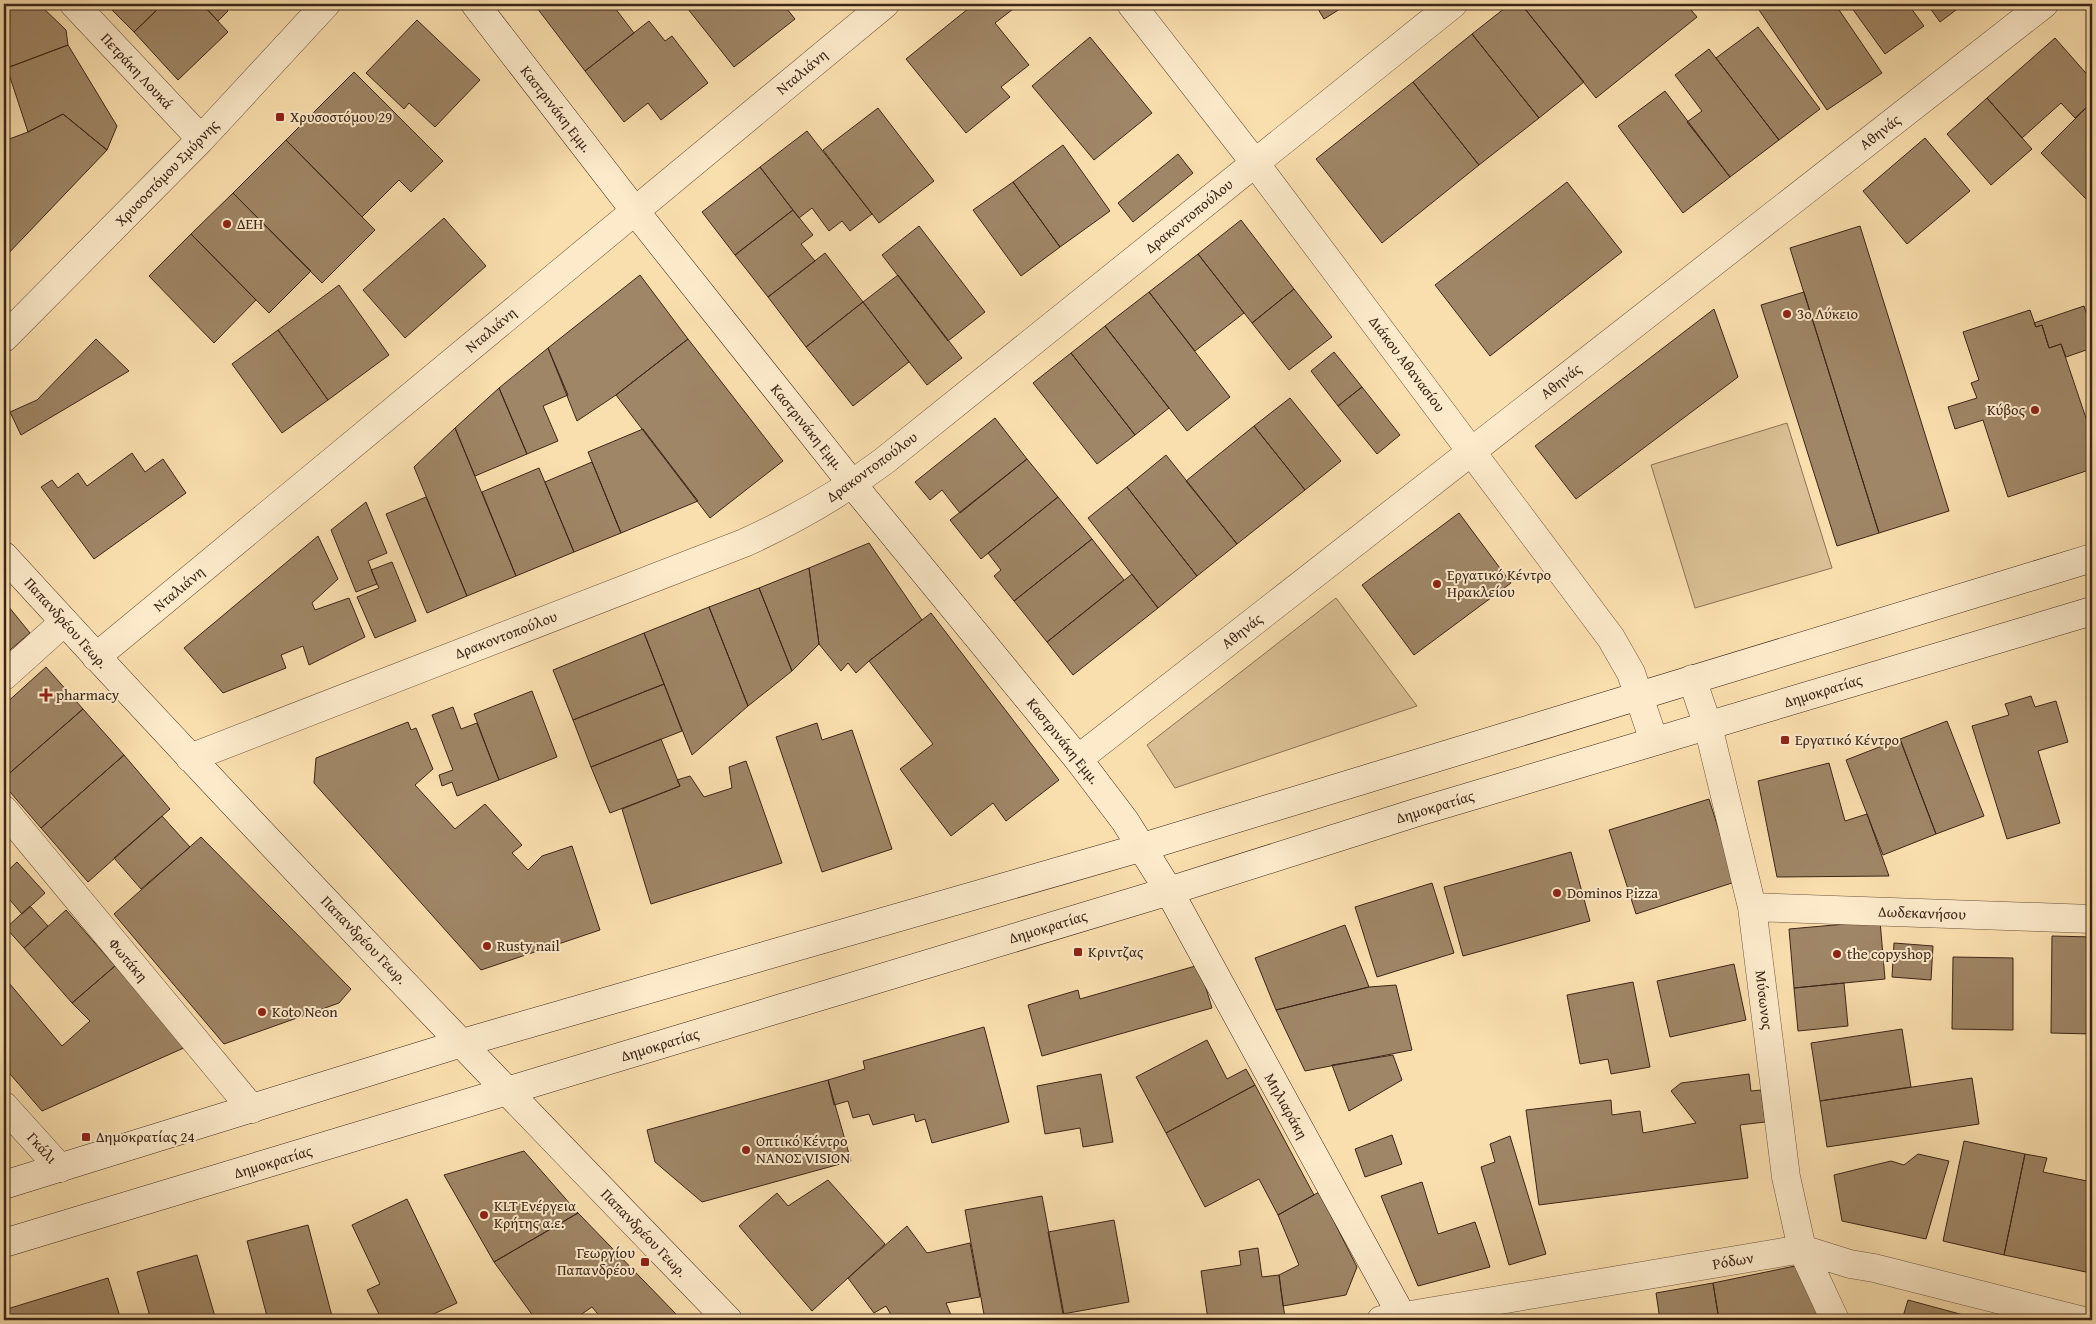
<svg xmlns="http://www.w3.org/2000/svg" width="2096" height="1324" viewBox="0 0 2096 1324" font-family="'Gentium Book Plus',serif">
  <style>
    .green { fill: #dac094; stroke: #8b7356 }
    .building { fill: #9f8666; stroke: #3c2618 }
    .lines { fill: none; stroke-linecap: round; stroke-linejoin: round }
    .street-casing { stroke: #6c543e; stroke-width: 29 }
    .secondary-casing { stroke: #3c2618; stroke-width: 29 }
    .street { stroke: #fceaca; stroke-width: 28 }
    .secondary { stroke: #fceaca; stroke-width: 28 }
    .poi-dot { fill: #8f2418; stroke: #fceaca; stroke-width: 2 }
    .labels { text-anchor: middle; stroke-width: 4; stroke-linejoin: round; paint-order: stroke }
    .street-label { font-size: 15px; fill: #3c2618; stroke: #fceaca }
    .poi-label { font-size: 15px; fill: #3c2618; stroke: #fceaca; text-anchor: start }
  </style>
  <rect width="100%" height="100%" fill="#fadfae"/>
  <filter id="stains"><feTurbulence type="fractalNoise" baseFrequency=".004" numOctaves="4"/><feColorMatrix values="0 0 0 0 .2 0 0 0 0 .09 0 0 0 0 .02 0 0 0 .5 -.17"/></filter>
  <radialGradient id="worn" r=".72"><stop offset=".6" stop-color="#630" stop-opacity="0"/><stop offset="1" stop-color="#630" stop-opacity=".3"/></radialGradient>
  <!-- green -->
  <path class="green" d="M1787 423 1832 568 1695 608 1651 465Z
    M1336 598 1417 706 1175 788 1147 745Z"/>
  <!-- building -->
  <path class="building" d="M4 4H39L66 30 68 45 4 69Z
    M106 4H163L134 32Z
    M163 4H202L228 32 178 80 134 32Z
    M202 4H221L228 11 218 21Z
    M534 4H612L634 33 585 71Z
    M684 4H783L795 19 734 67Z
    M974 4H1015L1017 6 995 23 1029 65 1001 87 1010 97 966 133 906 59Z
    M1315 4H1348L1324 19Z
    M1510 4H1521L1584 82 1539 118 1472 34Z
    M1521 4H1686L1697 17 1596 98Z
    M1762 4H1835L1882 73 1827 110 1757 7Z
    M1849 4H1908L1924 26 1885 54Z
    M1927 4H1964L1940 22Z
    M417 20 480 80 435 127 409 103 404 109 366 73Z
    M649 21 665 41 672 36 708 83 661 120 648 103 624 122 585 71Z
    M1758 27 1820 109 1779 140 1716 58Z
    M1472 34 1539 118 1479 165 1413 82Z
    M1090 37 1152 113 1094 160 1032 86Z
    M2055 38 2092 80V102L2075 118 2061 103 2022 138 1987 98Z
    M68 45 117 126 107 150 63 114 28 132 7 68Z
    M1709 49 1779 140 1730 177 1687 122 1702 111 1675 75Z
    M354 72 443 161 411 192 399 180 362 217 286 140Z
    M1413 82 1479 165 1382 243 1316 159Z
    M1665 91 1730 177 1683 213 1618 126Z
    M1987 98 2032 149 1991 185 1947 134Z
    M2092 102V205L2041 153Z
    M878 108 934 181 879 223 823 150Z
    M63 114 107 150 4 258V141L28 132Z
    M807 131 872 214 850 231 842 221 829 231 812 208 799 218 760 167Z
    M1925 138 1970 191 1907 244 1863 191Z
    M286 140 375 230 322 283 233 193Z
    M1063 145 1110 211 1060 247 1013 182Z
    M1178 154 1193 173 1133 222 1118 203Z
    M760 167 793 210 735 255 702 212Z
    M1013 182 1060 247 1021 276 973 210Z
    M1567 182 1622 252 1490 356 1435 285Z
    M233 193 311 271 269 313 191 234Z
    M793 210 813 235 801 244 815 261 768 297 735 255Z
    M444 218 486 266 405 338 363 290Z
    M1241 220 1294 289 1252 323 1198 254Z
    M919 226 985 312 948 341 882 255Z
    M1860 226 1949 511 1879 533 1790 248Z
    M191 234 256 300 214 343 149 276Z
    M825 253 863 302 806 347 768 297Z
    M1198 254 1244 313 1195 351 1149 292Z
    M640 275 688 339 616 395 577 421 548 348Z
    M898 275 962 358 927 385 863 302Z
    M339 285 389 355 328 400 278 330Z
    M1294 289 1332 337 1289 370 1252 323Z
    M1149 292 1230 397 1187 431 1105 326Z
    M1804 292 1879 533 1837 546 1761 305Z
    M863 302 909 362 853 406 806 347Z
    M2084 306 2092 331V348L2066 357 2061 344 2049 348 2042 325 2036 327 2034 323Z
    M1714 309 1738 377 1576 499 1535 446Z
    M2030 310 2036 327 2042 325 2049 348 2061 344 2092 436V469L2008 497 1983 420 1955 429 1948 407 1977 398 1971 383 1979 380 1963 332Z
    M1105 326 1169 408 1135 435 1071 353Z
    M278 330 328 400 282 433 232 364Z
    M96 339 129 371 21 435 10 412 37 400Z
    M688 339 783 461 710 518 616 395Z
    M548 348 568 395 543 406 558 441 527 454 499 388Z
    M1334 352 1362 387 1338 406 1311 371Z
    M1071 353 1135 435 1097 464 1033 383Z
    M1362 387 1400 435 1377 454 1338 406Z
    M499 388 527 454 475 476 455 428Z
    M1290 398 1341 461 1305 490 1254 426Z
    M995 418 1027 459 960 513 942 490 930 500 915 482Z
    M1254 426 1305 490 1237 544 1186 481Z
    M455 428 516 576 467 596 414 467Z
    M643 429 698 501 621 533 588 452Z
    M132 453 145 472 163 459 186 493 94 559 41 487 52 480 58 488 78 473 87 486Z
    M1166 455 1237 544 1197 576 1127 487Z
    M1027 459 1058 497 981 559 950 520Z
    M592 462 621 533 574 552 545 482Z
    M539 468 574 552 516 576 482 492Z
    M1127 487 1197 576 1158 608 1088 518Z
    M426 497 467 596 427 613 386 514Z
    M1058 497 1092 539 1014 601 994 576 1001 570 988 553Z
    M366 502 387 553 368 561 377 584 356 592 331 530Z
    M1459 513 1511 583 1414 655 1362 585Z
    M318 536 338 579 312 603 315 610 349 598 365 637 309 665 303 646 281 655 286 668 223 693 184 648Z
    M1092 539 1124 580 1047 642 1014 601Z
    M869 543 922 620 869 661 856 673 848 663 841 671 819 644 809 568Z
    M392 562 416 621 375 638 357 597 379 588 371 570Z
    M809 568 819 644 792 671 759 588Z
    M1132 574 1158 608 1073 675 1047 642Z
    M759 588 792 671 748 706 709 607Z
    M4 601 30 633 4 655Z
    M709 607 748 706 692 755 644 633Z
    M931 613 1059 780 1006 821 993 803 951 836 900 769 933 744 869 661Z
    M644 633 664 684 573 720 553 670Z
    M46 667 83 709 4 778V705Z
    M664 684 682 731 591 767 573 720Z
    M532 691 557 757 499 780 474 714Z
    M2092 695V713L2086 697Z
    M2031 696 2035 707 2056 701 2068 742 2038 751 2060 823 2007 839 1972 726 2009 715 2005 704Z
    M453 707 461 729 477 723 499 780 457 796 452 782 442 786 439 775 453 770 432 715Z
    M83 709 124 755 41 828 4 785V778Z
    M1947 721 1984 816 1936 834 1900 739Z
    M408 722 411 730 416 728 433 769 415 785 455 829 485 804 522 845 512 853 528 870 542 856 572 846 600 930 481 970 314 783 316 758Z
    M817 723 822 740 852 730 892 849 822 872 776 737Z
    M661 739 680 786 610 813 591 767Z
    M1900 739 1936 834 1883 855 1846 760Z
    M124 755 170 809 88 882 41 828Z
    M746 761 782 863 651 904 622 809 680 786 677 780 690 776 704 797 732 788 729 767Z
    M1829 763 1845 821 1867 814 1889 876 1777 877 1758 781Z
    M1709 799 1735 882 1636 914 1609 830Z
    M2092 804V818L2088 805Z
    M162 816 190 847 141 889 114 858Z
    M201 837 351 989 339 1003 224 1044 114 914Z
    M4 845 10 852 4 857Z
    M1571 852 1590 921 1463 956 1444 887Z
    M17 862 45 893 22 914 4 893V874Z
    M1432 883 1454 953 1377 977 1355 907Z
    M30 906 48 926 24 948 6 928Z
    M66 910 115 966 72 1003 24 948Z
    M1880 921 1885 979 1794 988 1789 929Z
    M1345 925 1369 987 1276 1010 1255 958Z
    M2052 936 2092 937V1034L2051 1033Z
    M1894 943 1933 946 1931 980 1892 977Z
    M1953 957 2013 958V1030L1952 1029Z
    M1734 964 1746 1020 1670 1037 1657 981Z
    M1199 965 1212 1008 1042 1056 1028 1005 1078 990 1080 999Z
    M115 966 186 1047 42 1111 4 1067V977L62 1046 90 1021 72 1003Z
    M1633 982 1650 1067 1611 1074 1608 1059 1580 1064 1567 995Z
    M1844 983 1848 1026 1798 1031 1794 988Z
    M1396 985 1412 1050 1305 1071 1276 1010 1369 987Z
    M984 1027 1009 1122 932 1143 925 1119 916 1122 914 1114 873 1125 869 1114 853 1118 848 1101 834 1105 828 1080 865 1069 863 1061Z
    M1902 1029 1911 1087 1820 1101 1811 1043Z
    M1207 1040 1227 1079 1246 1069 1255 1085 1166 1133 1136 1077Z
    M1393 1055 1402 1080 1349 1111 1332 1065Z
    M1101 1074 1113 1142 1083 1147 1080 1128 1045 1134 1037 1086Z
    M1749 1074 1751 1091 1761 1090 1765 1122 1740 1125 1748 1178 1539 1205 1526 1110 1611 1100 1612 1115 1640 1111 1643 1133 1696 1123 1671 1091 1681 1083Z
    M1972 1078 1979 1124 1827 1147 1820 1101Z
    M828 1080 851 1161 702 1202 655 1162 647 1130Z
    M1255 1085 1314 1195 1278 1215 1259 1179 1205 1207 1166 1133Z
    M1392 1135 1402 1164 1365 1177 1355 1149Z
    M1510 1136 1546 1254 1509 1265 1481 1167 1495 1162 1490 1144Z
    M1964 1141 2025 1154 2004 1255 1943 1241Z
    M524 1151 578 1213 494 1262 444 1175Z
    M1918 1154 1949 1161 1926 1239 1842 1221 1834 1175 1891 1161 1904 1165Z
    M2025 1154 2047 1158 2043 1172 2092 1182V1242L2086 1272 2004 1255Z
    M828 1180 885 1244 812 1311 739 1226 777 1193 788 1206Z
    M1422 1182 1438 1234 1475 1222 1490 1267 1418 1286 1381 1196Z
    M1319 1192 1357 1267 1346 1295 1283 1306 1279 1275 1299 1265 1278 1215Z
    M1042 1196 1065 1320H985L965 1210Z
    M407 1199 457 1303 421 1320H382L367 1290 380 1284 352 1225Z
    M578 1213 676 1314 669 1320H603L592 1307 573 1320H536L494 1262Z
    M1114 1220 1129 1302 1063 1314 1048 1232Z
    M308 1225 333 1320H296V1318L268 1320 247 1241Z
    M907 1226 927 1253 970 1243 980 1297 946 1303 953 1320H916L914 1315 894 1320 886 1306 874 1313 848 1278Z
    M2092 1242V1273L2086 1272Z
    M1258 1248 1262 1277 1279 1275 1285 1318 1268 1320H1208L1201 1271 1241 1265 1239 1251Z
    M197 1255 216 1320H151L137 1272Z
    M1795 1266 1821 1320H1719L1713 1283Z
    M108 1278 121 1320H4V1310Z
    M1713 1283 1719 1320H1660L1656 1293Z
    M1908 1300 1982 1320H1902Z
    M676 1314 682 1320H669Z"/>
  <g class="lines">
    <defs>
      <path id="street" d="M74 4 201 139
        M1131 4 1255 163 1611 638 1631 673 1654 741
        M4 338 201 139 326 4
        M96 657 885 4
        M4 676 64 622
        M1692 679 1708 726 1752 907 1786 1177 1802 1249 1835 1320
        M190 758 744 543C795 520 840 494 884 461L1453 4
        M1078 759 2044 4
        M4 810 252 1109
        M1752 907 2092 919
        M4 1106 60 1168
        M1381 1320 1802 1249 1850 1264 1874 1268 2080 1320"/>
      <path id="secondary" d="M475 4 635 211 853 485 1078 759 1125 821 1169 891 1404 1320
        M4 556C241 815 484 1068 728 1320
        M4 1185 462 1043 1143 847 2092 558
        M4 1243 1169 891 1418 812 2092 611"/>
    </defs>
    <!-- street casing -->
    <use href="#street" class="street-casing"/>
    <!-- secondary casing -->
    <use href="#secondary" class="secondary-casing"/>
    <!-- street -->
    <use href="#street" class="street"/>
    <!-- secondary -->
    <use href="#secondary" class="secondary"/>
  </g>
  <!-- markers -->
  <g class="poi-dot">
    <rect x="275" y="112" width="10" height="10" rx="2.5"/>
    <circle cx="227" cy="224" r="5"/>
    <circle cx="1787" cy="314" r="5"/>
    <circle cx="2035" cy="410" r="5"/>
    <circle cx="1437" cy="584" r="5"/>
    <path d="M43.5 687.5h5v5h5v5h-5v5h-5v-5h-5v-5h5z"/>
    <rect x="1780" y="735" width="10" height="10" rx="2.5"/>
    <circle cx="1557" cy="893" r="5"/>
    <circle cx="487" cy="946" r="5"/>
    <rect x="1073" y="947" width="10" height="10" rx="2.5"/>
    <circle cx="1837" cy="954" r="5"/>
    <circle cx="262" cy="1012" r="5"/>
    <rect x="81" y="1132" width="10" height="10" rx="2.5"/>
    <circle cx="746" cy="1150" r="5"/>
    <circle cx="484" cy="1215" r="5"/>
    <rect x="640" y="1257" width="10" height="10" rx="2.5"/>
  </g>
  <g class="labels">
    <!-- street labels -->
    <g class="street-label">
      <text transform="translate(137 71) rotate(47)" y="5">Πετράκη Λουκά</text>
      <text transform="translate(802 72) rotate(-40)" y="5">Νταλιάνη</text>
      <text transform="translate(556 109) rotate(52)" y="5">Καστρινάκη Εμμ.</text>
      <text transform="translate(1880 132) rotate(-38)" y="5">Αθηνάς</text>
      <text transform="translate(167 173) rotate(-46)" y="5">Χρυσοστόμου Σμύρνης</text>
      <text transform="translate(1189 216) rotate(-39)" y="5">Δρακοντοπούλου</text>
      <text transform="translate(491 330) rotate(-40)" y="5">Νταλιάνη</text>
      <text transform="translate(1407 364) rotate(53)" y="5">Διάκου Αθανασίου</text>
      <text transform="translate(1561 381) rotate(-38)" y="5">Αθηνάς</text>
      <text transform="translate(807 427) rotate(51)" y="5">Καστρινάκη Εμμ.</text>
      <text transform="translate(872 467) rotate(-36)" y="5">Δρακοντοπούλου</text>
      <text transform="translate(179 589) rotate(-40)" y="5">Νταλιάνη</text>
      <text transform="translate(66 623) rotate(48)" y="5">Παπανδρέου Γεωρ.</text>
      <text transform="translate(1242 631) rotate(-38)" y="5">Αθηνάς</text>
      <text transform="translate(506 635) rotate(-21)" y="5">Δρακοντοπούλου</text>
      <text transform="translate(1823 691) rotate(-17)" y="5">Δημοκρατίας</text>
      <text transform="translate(1063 741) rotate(51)" y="5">Καστρινάκη Εμμ.</text>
      <text transform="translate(1435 807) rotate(-17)" y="5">Δημοκρατίας</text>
      <text transform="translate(1922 913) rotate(2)" y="5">Δωδεκανήσου</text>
      <text transform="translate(1048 927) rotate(-17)" y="5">Δημοκρατίας</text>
      <text transform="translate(364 940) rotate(46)" y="5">Παπανδρέου Γεωρ.</text>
      <text transform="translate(128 960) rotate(50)" y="5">Φωτάκη</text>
      <text transform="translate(1764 1000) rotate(83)" y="5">Μύσωνος</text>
      <text transform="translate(660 1045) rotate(-17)" y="5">Δημοκρατίας</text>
      <text transform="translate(1286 1106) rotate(61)" y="5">Μηλιαράκη</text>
      <text transform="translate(42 1148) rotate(48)" y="5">Γκάλι</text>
      <text transform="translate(273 1162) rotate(-17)" y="5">Δημοκρατίας</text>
      <text transform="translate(644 1233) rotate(46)" y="5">Παπανδρέου Γεωρ.</text>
      <text transform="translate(1733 1261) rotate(-10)" y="5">Ρόδων</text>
    </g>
    <!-- poi labels -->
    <g class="poi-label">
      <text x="290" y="122">Χρυσοστόμου 29</text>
      <text x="237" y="229">ΔΕΗ</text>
      <text x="1797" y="319">3ο Λύκειο</text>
      <text x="2025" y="415" text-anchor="end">Κύβος</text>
      <text x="1447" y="580">Εργατικό Κέντρο<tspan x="1447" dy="17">Ηρακλείου</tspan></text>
      <text x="56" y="700">pharmacy</text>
      <text x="1795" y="745">Εργατικό Κέντρο</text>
      <text x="1567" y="898">Dominos Pizza</text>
      <text x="497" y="951">Rusty nail</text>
      <text x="1088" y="957">Κριντζας</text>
      <text x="1847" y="959">the copyshop</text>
      <text x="272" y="1017">Koto Neon</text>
      <text x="96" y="1142">Δημοκρατίας 24</text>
      <text x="756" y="1146">Οπτικό Κέντρο<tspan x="756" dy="17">ΝΑΝΟΣ VISION</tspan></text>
      <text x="494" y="1211">KLT Ενέργεια<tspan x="494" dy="17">Κρήτης α.ε.</tspan></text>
      <text x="635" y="1258" text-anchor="end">Γεωργίου<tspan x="635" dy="17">Παπανδρέου</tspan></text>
    </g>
  </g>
  <!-- margin -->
  <rect width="2096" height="1324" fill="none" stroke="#fadfae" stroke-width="20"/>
  <rect x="5" y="5" width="2086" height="1314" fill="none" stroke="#3c2618" stroke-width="2.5"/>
  <rect x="10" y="10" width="2076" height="1304" fill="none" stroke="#3c2618"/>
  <rect width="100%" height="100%" filter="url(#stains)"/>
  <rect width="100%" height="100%" fill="url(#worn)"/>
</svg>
